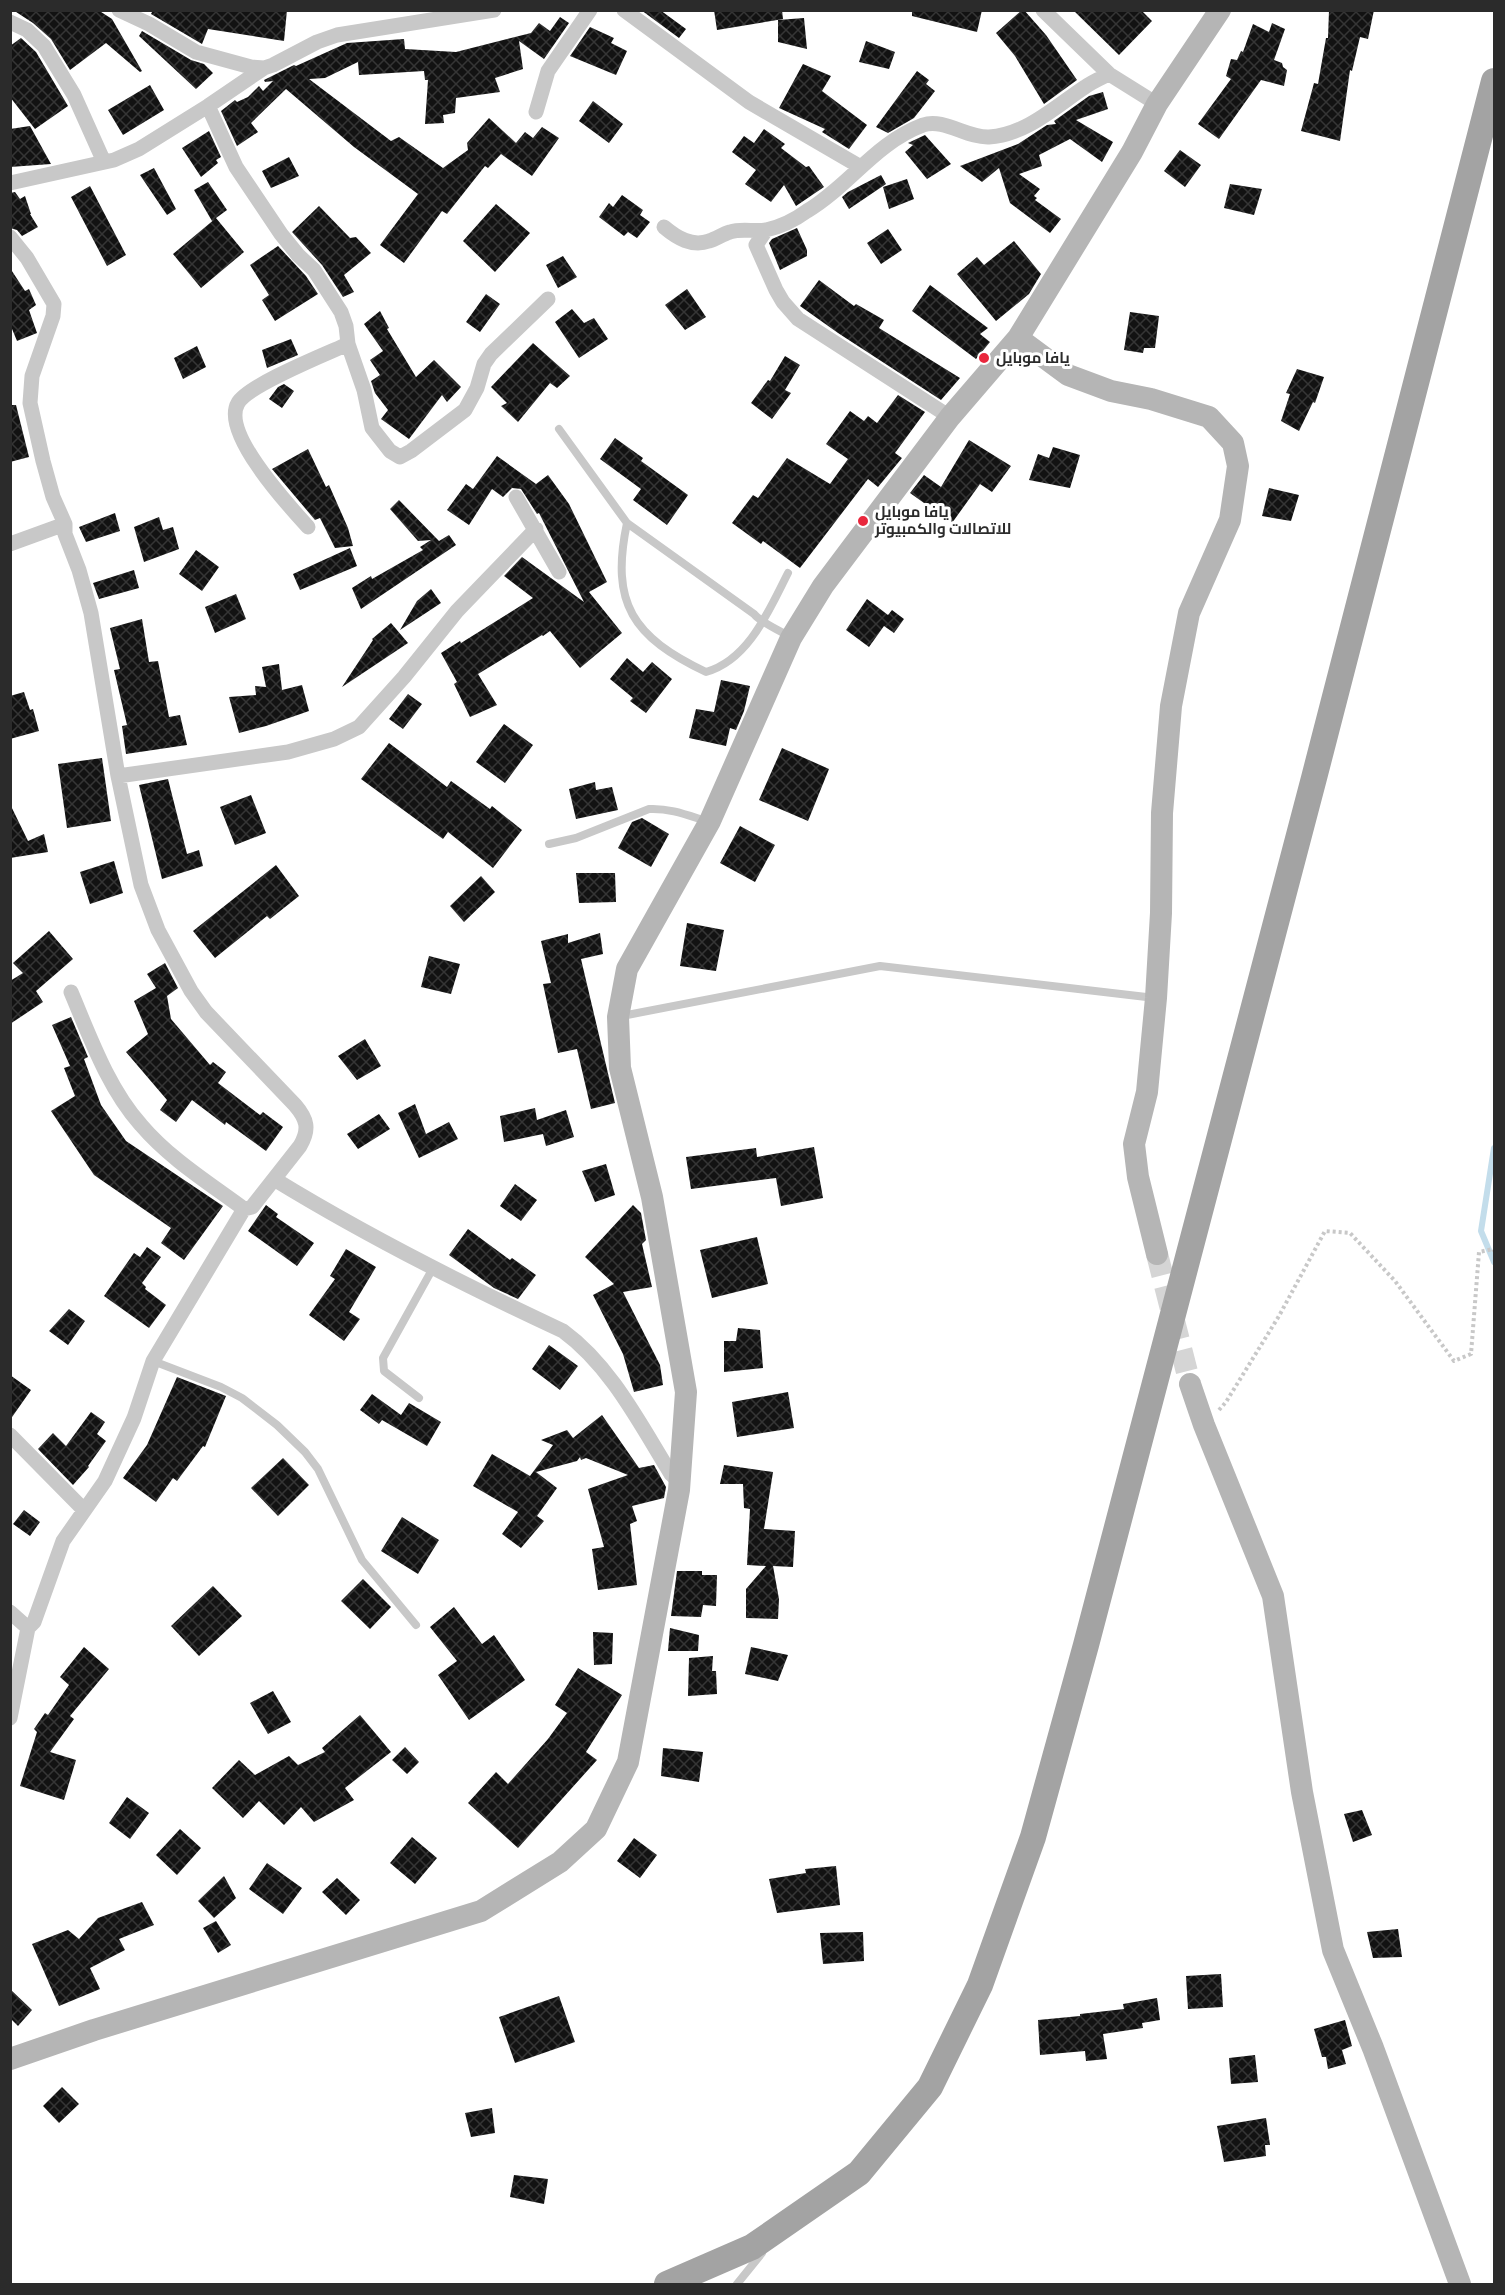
<svg xmlns="http://www.w3.org/2000/svg" width="1505" height="2295" viewBox="0 0 1505 2295" font-family="Signika,Cairo,sans-serif">
  <style>
    .lines { fill: none; stroke-linecap: round; stroke-linejoin: round }
    .stream { stroke: #c3ddeb; stroke-width: 6 }
    .building { fill: url(#building-cross-hatch) }
    .secondary-tunnel { stroke: #d5d5d5; stroke-width: 22; stroke-dasharray: 22 11; stroke-linecap: butt }
    .path { stroke: #c8c8c8; stroke-width: 4; stroke-dasharray: 3 3; stroke-linecap: butt }
    .service { stroke: #c8c8c8; stroke-width: 8 }
    .minor { stroke: #c8c8c8; stroke-width: 15 }
    .secondary { stroke: #b5b5b5; stroke-width: 22 }
    .primary { stroke: #a3a3a3; stroke-width: 26 }
    .poi-dot { fill: #e9273d; stroke: #fff; stroke-width: 2 }
    .labels { text-anchor: middle; stroke-width: 6; stroke-linejoin: round; paint-order: stroke }
    .poi-label { font-size: 15px; font-weight: bold; fill: #2b2b2b; stroke: #fff; text-anchor: start }
  </style>
  <defs>
    <pattern id="building-cross-hatch" width="8" height="8" patternUnits="userSpaceOnUse" patternTransform="scale(1.5)"><rect width="8" height="8" fill="#121212"/><path d="M0 0l8 8M0 8l8-8" fill="none" stroke="#353535"/></pattern>
  </defs>
  <rect width="100%" height="100%" fill="#fff"/>
  <g class="lines">
    <!-- stream -->
    <path class="stream" d="M1494 1148 1481 1231 1494 1262"/>
  </g>
  <!-- building -->
  <path class="building" d="M13 10H98L112 19 142 71 140 72 106 43 70 70 51 39 33 23Z
    M153 10H287L284 41 208 29 202 44 151 14Z
    M641 10H660L686 29 679 38Z
    M714 10H782L783 19 717 30Z
    M912 10H982L977 32 912 16Z
    M1022 10H1024L1046 35 1077 80 1044 104 1015 56 996 33Z
    M1073 10H1141L1152 21 1119 55Z
    M1329 10H1374L1368 39 1360 37 1352 71 1350 70 1340 141 1301 131 1314 83 1318 84 1326 38H1328Z
    M560 17 569 23 544 59 519 41 523 69 495 78 500 92 456 98 455 113 443 115 444 123 425 124 428 80H425L424 71 359 75 358 62 325 78 309 79 391 141 399 137 443 168 468 150 467 143 489 118 516 143 525 132 533 138 542 127 559 138 532 176 501 154 488 168 485 166 447 214 442 211 404 263 380 245 418 194 354 147 286 89 251 123 258 132 237 146 221 111 235 100 237 102 248 97 259 86 263 91 273 81 265 82 264 80 294 65 296 66 347 43 404 39 405 49 456 52 531 33 539 23 550 31Z
    M804 18 807 49 778 42V20Z
    M1272 23 1285 29 1274 60 1282 63 1283 67 1287 70 1284 86 1261 80 1219 139 1198 124 1231 79 1226 76 1231 59 1237 60 1241 51 1243 52 1253 24 1269 32Z
    M590 27 614 38 611 43 627 51 616 75 570 56Z
    M142 31 191 60 204 64 213 73 196 89 139 36Z
    M21 38 36 52 68 106 35 129 10 97V46Z
    M866 41 895 52 889 69 859 62Z
    M803 64 831 76 822 91 867 125 849 149 822 132 825 129 779 108Z
    M917 71 929 80 926 84 935 91 914 118 888 133 876 127Z
    M150 85 164 110 123 135 108 110Z
    M1103 92 1108 109 1076 120 1113 142 1102 162 1070 139 1039 155 1042 166 1019 174 1040 189 1034 196 1037 198 1035 200 1061 219 1050 233 1010 203 999 168 982 182 960 166 1018 144 1047 125 1056 124 1054 121 1089 96Z
    M593 101 623 124 609 143 579 121Z
    M30 126 51 164 10 167V129Z
    M764 129 785 144 781 148 806 167 809 166 824 187 796 206 784 185 771 202 745 184 756 170 732 152 744 136 754 143Z
    M209 131 221 157 216 160 218 163 201 177 182 148Z
    M925 135 951 164 927 179 905 152 913 145 908 143Z
    M1180 150 1201 165 1185 187 1164 171Z
    M289 157 299 176 271 188 262 171Z
    M154 168 176 209 167 215 140 175Z
    M881 175 886 184 849 209 842 197 848 192Z
    M907 179 914 199 889 209 883 187Z
    M208 182 227 210 212 221 194 190Z
    M1230 184 1262 189 1254 215 1224 208Z
    M90 186 126 255 107 266 71 197Z
    M15 192 20 199 25 196 31 214H30L38 227 22 236 17 230 10 228V193Z
    M622 195 643 210 640 215 650 222 637 238 628 232 624 236 599 217 609 203 613 207Z
    M496 204 530 233 495 272 463 241Z
    M319 206 350 238 356 237 371 253 344 275 354 292 343 297 322 265 292 232Z
    M216 218 244 252 201 288 173 254Z
    M797 228 807 250V256L780 270 769 243 772 239Z
    M888 229 902 250 881 264 867 243Z
    M1014 241 1041 274 1029 294 996 321 957 274 977 257 984 265Z
    M278 246 306 276 318 294 275 321 262 300 269 295 250 265Z
    M563 256 577 277 558 288 546 265Z
    M10 268 25 291 29 289 36 305 29 310 37 333 17 341 10 324Z
    M819 280 854 306 856 304 884 320 879 328 960 378 941 400 838 333 800 306Z
    M930 285 988 328 980 334 990 342 976 359 912 311Z
    M687 289 706 317 685 330 665 305Z
    M486 294 500 304 480 332 466 322Z
    M572 309 584 323 594 318 608 339 579 358 555 322Z
    M380 311 389 328 387 329 416 377 434 360 461 387 447 402 442 395 409 439 381 419 388 410 375 393 371 381 380 375 370 360 383 351 364 324Z
    M1130 312 1159 316 1155 348H1144L1143 353 1124 350Z
    M291 339 298 355 267 368 262 350Z
    M533 343 570 376 557 388 550 383 518 422 501 406 507 403 491 387Z
    M197 346 206 367 183 379 174 358Z
    M785 356 800 365 785 390 791 393 772 419 751 403 768 380 770 381Z
    M1297 369 1324 377 1315 403 1313 402 1299 431 1281 421 1290 394 1286 393Z
    M284 384 294 391 282 408 269 399 278 387Z
    M898 395 925 412 895 453 902 458 878 487 868 479 800 568 763 541 761 544 732 523 753 495 758 498 787 458 830 484 848 459 826 444 850 411 864 421 868 416 877 423Z
    M10 405H16L29 457 10 462Z
    M615 438 643 458 641 461 688 495 667 525 633 500 641 489 600 459Z
    M969 440 1011 466 992 492 980 484 952 523 910 493 924 475 941 487Z
    M1053 447 1080 455 1070 488 1029 480 1038 454 1049 458Z
    M308 449 326 487 329 485 348 528 353 546 335 548 320 518 315 520 272 469Z
    M497 456 536 484 548 475 569 504 607 582 589 592 622 633 580 668 550 631 543 636 542 635 478 674 497 705 470 717 454 684 457 682 441 653 460 641 461 643 533 598 504 576 522 557 584 602 539 513 537 514 521 489 512 488 503 497 492 489 469 525 447 510 466 484 473 489Z
    M1269 488 1299 495 1291 521 1262 516Z
    M399 500 439 541 449 535 456 545 361 609 352 588 371 576 372 579 423 550 420 547 431 540 418 541 390 509Z
    M115 513 120 531 86 542 79 527Z
    M159 517 163 530 173 527 179 549 144 562 134 527Z
    M350 548 357 566 300 590 293 574Z
    M196 550 219 567 202 591 179 574Z
    M134 570 139 588 99 599 93 583Z
    M431 589 441 603 400 630 417 601Z
    M236 594 246 619 215 633 205 607Z
    M867 599 888 615 892 610 904 619 894 633 884 626 869 647 846 630Z
    M142 619 149 662 158 661 169 717 180 715 187 745 126 754 122 726 127 725 114 670 120 669 110 628Z
    M391 623 408 643 342 687 373 640 372 639Z
    M627 658 643 672 652 662 672 679 646 713 630 701 633 698 610 679Z
    M279 664 282 690 302 685 309 711 266 726 239 733 229 697 256 695 255 686 266 687 262 667Z
    M721 680 750 686 744 711 736 730 730 728 726 746 689 738 696 709 714 712Z
    M24 692 30 710 33 709 39 731 10 739V696Z
    M408 694 422 704 403 729 389 719Z
    M504 724 533 745 505 783 476 762Z
    M389 743 447 787 451 781 490 809 492 806 522 830 493 868 448 832 443 839 361 779Z
    M782 748 829 769 808 821 759 800Z
    M102 758 111 821 67 828 58 764Z
    M168 779 187 854 199 850 203 866 162 879 139 785Z
    M595 782 596 790 612 787 618 810 576 819 569 789Z
    M251 795 266 833 235 845 220 807Z
    M10 804 28 841 44 834 48 852 10 858Z
    M642 818 669 834 651 867 618 848 632 822Z
    M740 826 775 845 755 882 720 863Z
    M114 861 123 893 90 904 80 872Z
    M276 865 299 896 270 919 267 916 215 958 193 931Z
    M576 873H615L616 902 579 903Z
    M481 876 495 892 464 922 450 906Z
    M687 923 724 930 716 971 680 966Z
    M49 931 73 959 36 991 43 1002 10 1024V981L23 973 13 963Z
    M600 933 603 954 581 959 615 1103 591 1109 577 1049 558 1053 543 984 551 983 541 941 568 934V943Z
    M429 956 460 964 451 994 421 987Z
    M165 963 178 988 167 996 171 1019 210 1065 213 1062 226 1072 218 1083 260 1115 263 1112 283 1127 266 1151 226 1122 225 1125 192 1100 176 1122 160 1110 167 1100 126 1052 148 1034 134 1001 156 988 147 974Z
    M71 1017 88 1057 84 1059 101 1105 126 1141 223 1206 184 1260 161 1243 171 1228 94 1175 51 1111 75 1096 64 1068 70 1066 52 1025Z
    M365 1039 381 1066 357 1080 338 1056Z
    M415 1104 426 1134 449 1122 458 1139 419 1158 398 1113Z
    M535 1108 537 1120 566 1110 574 1137 546 1146 543 1134 504 1142 500 1116Z
    M379 1114 390 1129 358 1149 347 1134Z
    M814 1147 823 1198 781 1206 776 1178 691 1189 686 1157 756 1148 757 1157Z
    M606 1164 615 1195 595 1202 582 1171Z
    M515 1184 537 1200 521 1221 500 1206Z
    M266 1205 278 1214 276 1217 314 1243 297 1266 248 1231Z
    M633 1205 641 1213 646 1240 642 1244 652 1287 623 1292 660 1365 663 1385 634 1392 623 1354 593 1295 614 1284 585 1257Z
    M468 1229 510 1260 512 1258 536 1275 518 1299 494 1288 449 1255Z
    M757 1237 768 1284 712 1298 700 1250Z
    M147 1247 161 1257 142 1283 146 1287 145 1289 166 1305 149 1328 104 1296 134 1253 140 1257Z
    M346 1249 376 1267 349 1312 360 1319 344 1341 309 1315 335 1279 330 1276Z
    M69 1309 85 1321 68 1345 49 1331Z
    M738 1328 760 1330 763 1368 724 1372V1341H736Z
    M549 1345 578 1366 560 1390 532 1369Z
    M10 1375 31 1390 10 1420Z
    M177 1377 226 1396 205 1447 203 1446 177 1481 173 1478 156 1502 123 1478 147 1445Z
    M788 1392 794 1428 737 1437 732 1402Z
    M372 1394 401 1415 409 1403 441 1422 427 1446 382 1420 379 1424 360 1410Z
    M91 1412 105 1422 97 1434 106 1441 88 1466 89 1467 73 1485 38 1449 53 1433 66 1446Z
    M602 1415 639 1468 654 1465 666 1487 664 1498 632 1506 637 1521 630 1524 637 1585 598 1590 592 1549 604 1547 588 1489 628 1475 586 1458 581 1460 580 1457 577 1461 536 1472 557 1488 537 1516 544 1521 521 1548 502 1534 518 1512 473 1486 492 1454 530 1476 553 1445 541 1440 567 1430 573 1438Z
    M283 1458 309 1485 278 1516 251 1488Z
    M724 1465 773 1472 764 1529 795 1531 793 1567 773 1566 779 1599 778 1619 746 1618V1589L766 1566 747 1565 750 1509 744 1508 743 1484H720Z
    M24 1510 40 1522 30 1536 13 1524Z
    M402 1517 439 1540 418 1574 381 1551Z
    M677 1571H702V1575H717L716 1606 703 1605 701 1617 671 1616Z
    M363 1579 391 1607 370 1629 341 1601Z
    M213 1586 242 1616 199 1656 171 1626Z
    M454 1607 482 1644 494 1635 525 1680 469 1720 438 1675 457 1661 430 1627Z
    M670 1628 699 1635 698 1651H668Z
    M593 1632 613 1633 612 1664 594 1665Z
    M84 1647 109 1669 70 1716 74 1719 50 1752 76 1760 64 1800 20 1786 37 1732 34 1729 45 1713 48 1715 69 1685 60 1677Z
    M751 1647 788 1655 778 1681 745 1674Z
    M713 1656 712 1671H716L717 1694 688 1696 689 1658Z
    M578 1668 622 1695 586 1752 597 1760 518 1848 468 1803 496 1772 508 1784 548 1739 567 1713 555 1705Z
    M273 1691 291 1722 268 1734 250 1703Z
    M360 1715 391 1752 345 1788 354 1800 314 1822 301 1807 284 1825 259 1801 243 1818 212 1788 239 1760 255 1775 289 1756 298 1765 325 1752 322 1748Z
    M405 1747 419 1762 407 1774 392 1760Z
    M663 1748 703 1752 699 1782 661 1776Z
    M127 1797 149 1813 130 1839 109 1823Z
    M1362 1810 1372 1835 1353 1842 1344 1814Z
    M180 1829 201 1848 177 1875 156 1855Z
    M412 1837 437 1858 415 1884 390 1863Z
    M634 1838 657 1855 640 1878 617 1861Z
    M267 1863 302 1888 283 1914 249 1889Z
    M836 1866 840 1905 777 1913 769 1879 806 1873 805 1869Z
    M224 1876 236 1898 214 1918 198 1901Z
    M337 1878 360 1900 346 1915 322 1892Z
    M142 1902 154 1925 119 1939 125 1950 90 1968 100 1989 59 2006 32 1944 68 1930 79 1939 98 1918Z
    M216 1921 231 1945 218 1953 203 1928Z
    M1398 1929 1402 1957 1373 1958 1367 1932Z
    M863 1932 864 1961 823 1964 820 1933Z
    M1221 1974 1223 2007 1188 2009 1186 1976Z
    M10 1989 32 2010 18 2026 10 2018Z
    M559 1996 575 2042 515 2063 499 2017Z
    M1157 1998 1160 2020 1142 2023 1143 2028 1103 2034 1107 2059 1086 2061 1085 2051 1040 2055 1038 2020 1080 2016V2014L1124 2009 1123 2004Z
    M1345 2020 1352 2046 1342 2050 1346 2064 1328 2069 1326 2057H1322L1314 2029Z
    M1255 2055 1258 2082 1231 2084 1229 2058Z
    M62 2087 79 2104 59 2123 43 2106Z
    M492 2108 495 2133 471 2137 465 2113Z
    M1266 2118 1270 2145H1265L1266 2156 1224 2162 1217 2126Z
    M514 2175 548 2179 544 2204 510 2197Z"/>
  <g class="lines">
    <!-- secondary-tunnel -->
    <path class="secondary-tunnel" d="M1157 1254 1190 1384"/>
    <!-- path -->
    <path class="path" d="M1219 1410 1226 1402 1279 1316 1325 1231 1350 1233 1395 1281 1454 1361 1471 1354 1479 1252 1493 1249 1494 1251"/>
    <!-- service -->
    <path class="service" d="M559 429 627 523 754 614C761 623 778 629 790 637
      M627 523C610 604 633 637 706 672 749 660 769 610 788 573
      M549 844 576 838 649 809C670 808 687 815 706 821
      M622 1016 880 966 1155 998
      M153 1361 221 1387 242 1398 277 1425 305 1452 318 1469 362 1560 416 1625
      M419 1398 384 1371 383 1358 433 1268
      M737 2284 762 2253"/>
    <!-- minor -->
    <path class="minor" d="M119 10 149 24 196 52 251 67 264 68 273 65 317 42 337 35 494 10
      M624 10 749 102 859 166
      M1043 10 1109 74 1157 104
      M10 22 27 30 44 46 74 95 104 162
      M208 106 236 167 281 234 298 255 314 270 341 312 346 326 348 344 364 390 372 428 390 451 400 457 411 451 465 410 477 388 484 364 491 354 548 299
      M536 112 548 71 590 10
      M10 183 114 160 139 149 208 106 264 68
      M664 227C677 238 692 247 709 241 716 239 723 234 730 232 742 228 754 232 766 230 780 227 796 219 807 211 849 186 875 143 923 125 944 118 967 138 989 137 1026 135 1056 106 1085 87 1092 82 1101 78 1109 74
      M766 230 756 245 776 290 783 302 798 319 950 417
      M10 237 27 258 54 304 53 316 32 376 30 403 43 461 53 497 65 524V534L79 570 91 613 118 776 141 885 158 930 191 991 206 1012 295 1105C307 1119 310 1129 300 1146L252 1207 244 1209 153 1361 134 1418 105 1481 63 1541 34 1622 28 1628 10 1718
      M516 497 559 572
      M308 527C288 505 221 432 238 403 248 385 326 354 348 344
      M10 544 65 524
      M118 776 288 752 334 739 359 727 404 677 457 611 536 529
      M71 992C90 1037 108 1088 141 1125 170 1159 209 1183 244 1209
      M274 1179C367 1236 464 1285 563 1331 611 1366 640 1424 671 1474L678 1481
      M10 1435 83 1509
      M10 1612 28 1628"/>
    <!-- secondary -->
    <path class="secondary" d="M1157 1254 1138 1177 1134 1144 1147 1092 1156 998 1161 913 1162 813 1171 706 1189 613 1230 520 1238 466 1233 443 1209 417 1151 399 1111 391 1068 375 1018 338 1132 152 1157 104 1220 10
      M1190 1384 1204 1425 1273 1596 1302 1792 1333 1950 1373 2048 1460 2284
      M10 2059 94 2030 481 1911 560 1862 596 1829 628 1762 679 1490 686 1392 652 1197 620 1068 618 1017 627 969 710 821 791 638 823 586 950 417 1018 338"/>
    <!-- primary -->
    <path class="primary" d="M667 2284 752 2247 859 2173 930 2087 980 1985 1033 1837 1086 1645 1314 778 1494 81"/>
  </g>
  <!-- markers -->
  <g class="poi-dot">
    <circle cx="984" cy="358" r="6"/>
    <circle cx="863" cy="521" r="6"/>
  </g>
  <g class="labels">
    <!-- poi labels -->
    <g class="poi-label">
      <text x="996" y="363">يافا موبايل</text>
      <text x="875" y="517">يافا موبايل<tspan x="875" dy="17">للاتصالات والكمبيوتر</tspan></text>
    </g>
  </g>
  <!-- border -->
  <rect width="1505" height="2295" fill="none" stroke="#2b2b2b" stroke-width="24"/>
</svg>
